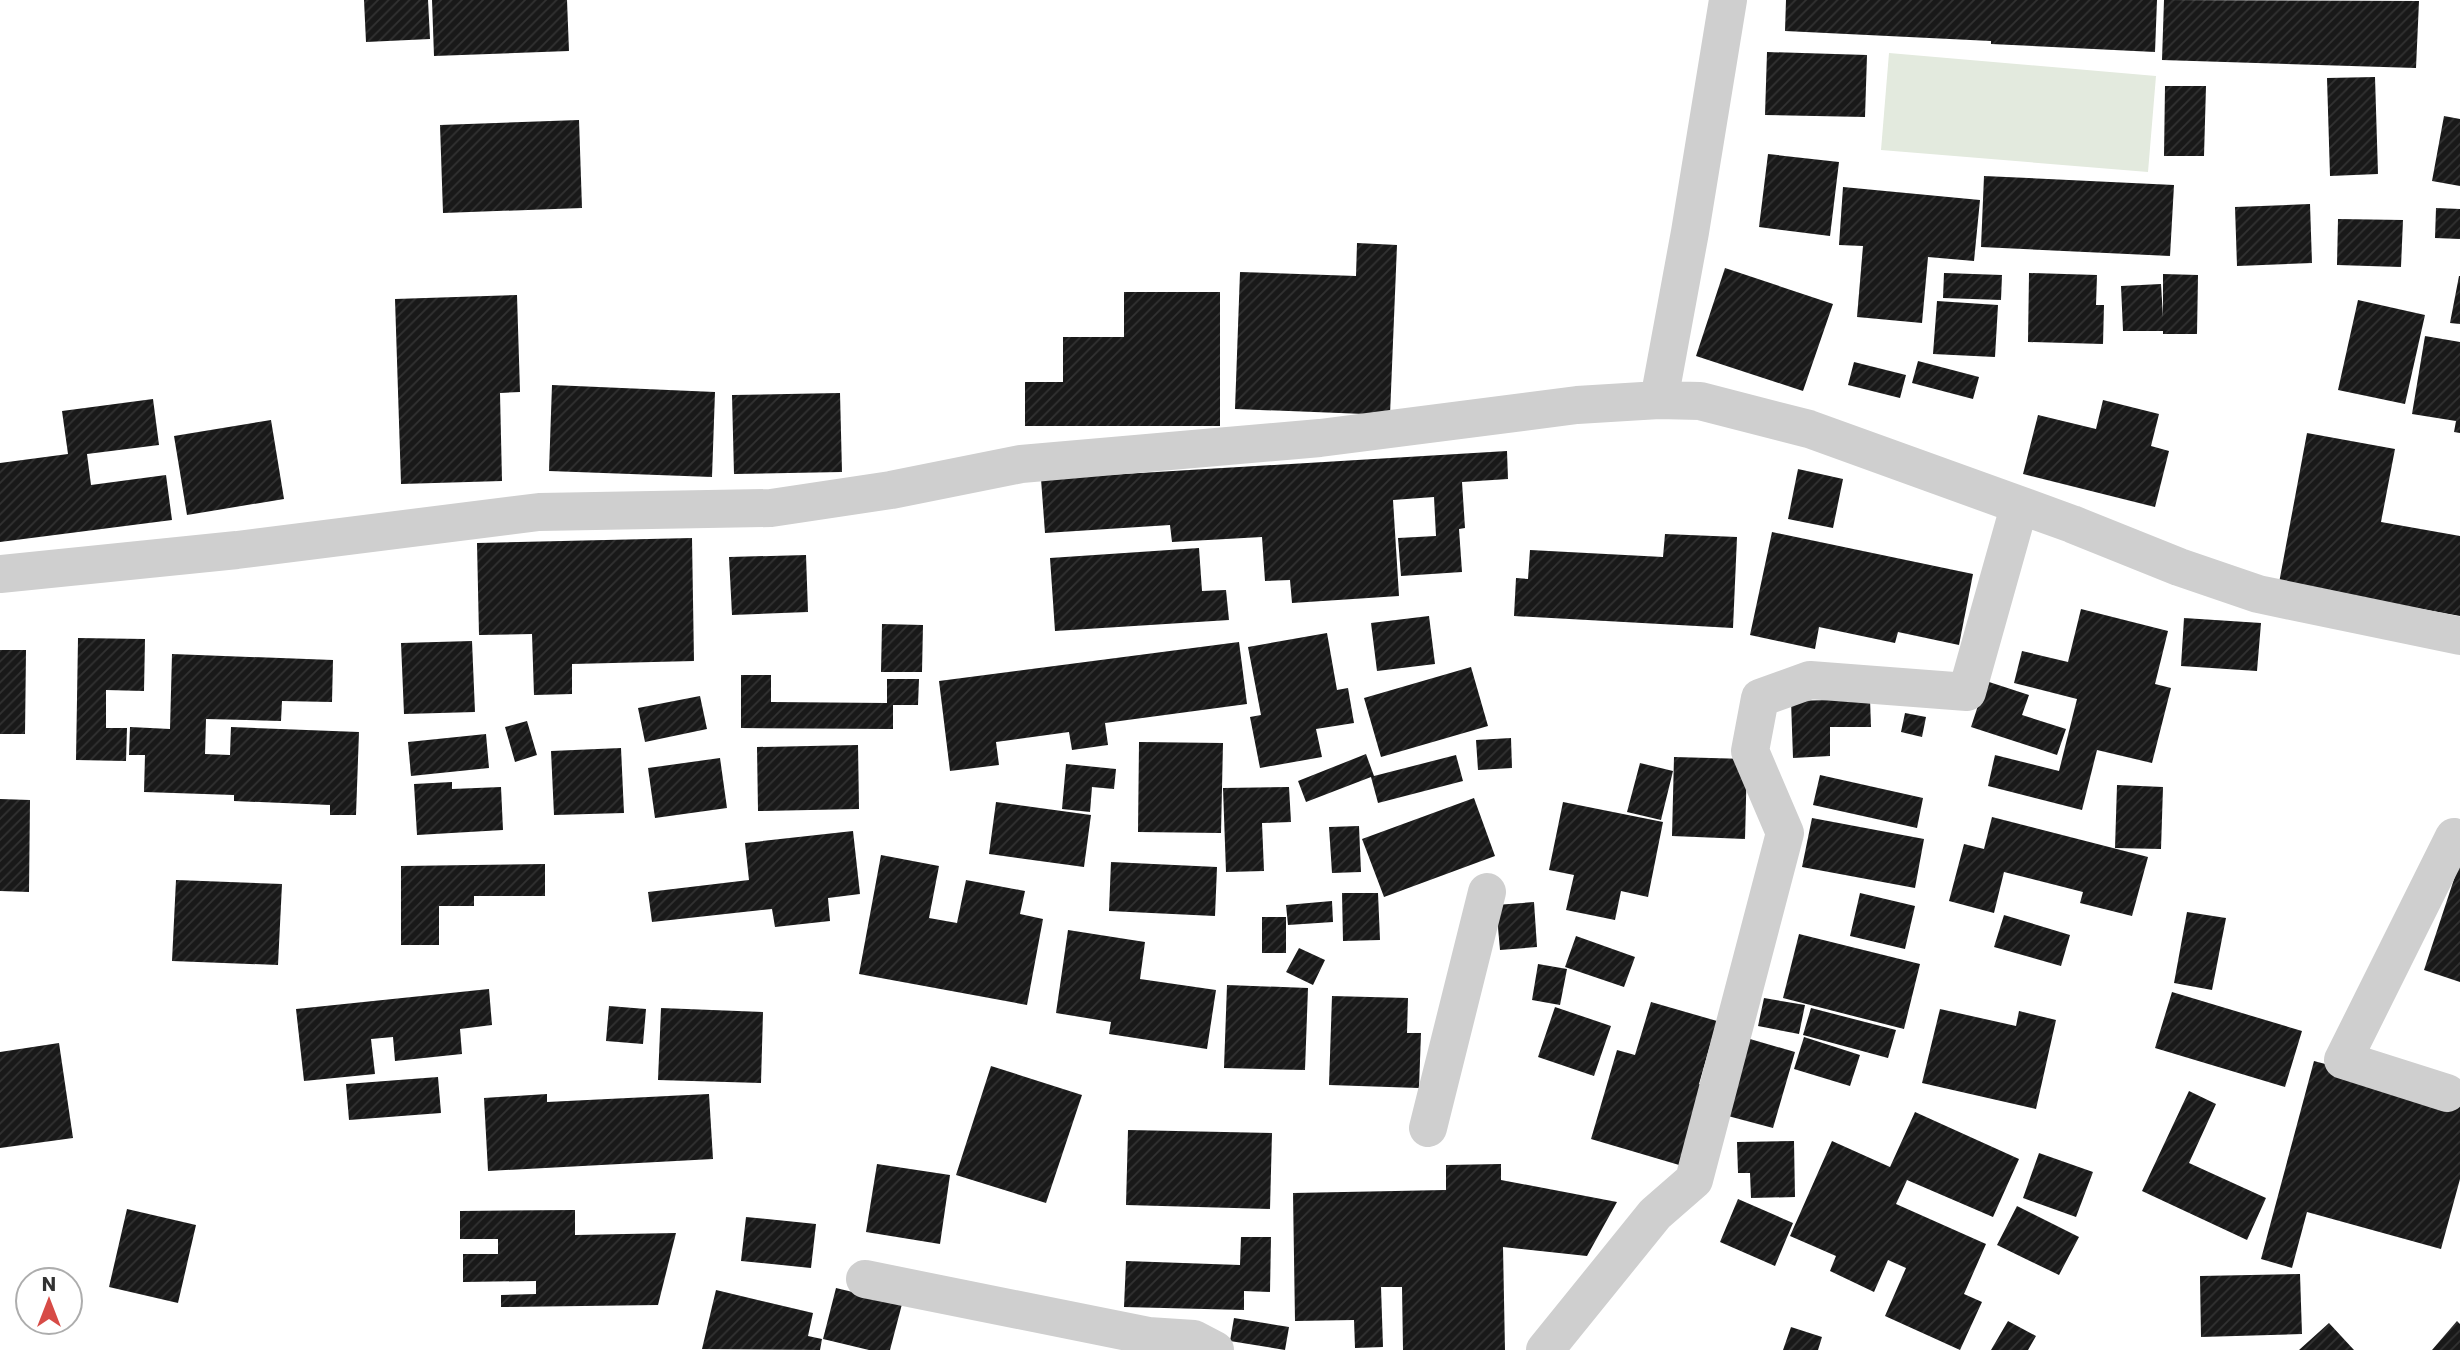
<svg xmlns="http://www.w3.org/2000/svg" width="2460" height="1350" viewBox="0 0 2460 1350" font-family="Poppins,sans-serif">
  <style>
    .garden { fill: #e3eade }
    .building { fill: url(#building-hatch) }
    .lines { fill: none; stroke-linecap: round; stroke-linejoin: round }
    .minor { stroke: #cfcfcf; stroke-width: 38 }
  </style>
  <defs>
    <pattern id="building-hatch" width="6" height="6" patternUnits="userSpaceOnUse" patternTransform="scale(1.75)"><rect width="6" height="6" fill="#191919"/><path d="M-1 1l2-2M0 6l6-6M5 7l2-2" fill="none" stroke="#323232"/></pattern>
  </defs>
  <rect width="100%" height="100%" fill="#fff"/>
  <!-- garden -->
  <path class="garden" d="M1889 53 2156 76 2148 172 1881 150Z"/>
  <!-- building -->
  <path class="building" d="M364 0H428L430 39 366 42Z
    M432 0H567L569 51 434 56Z
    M1786 0H2157L2155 52 1991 44V41L1785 31Z
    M2164 0 2419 1 2416 68 2162 60Z
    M1767 52 1867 55 1865 117 1765 115Z
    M2375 77 2378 174 2330 176 2327 78Z
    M2165 86H2206L2204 156H2164Z
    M2444 116 2460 119V186L2432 181Z
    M579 120 582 208 443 213 440 125Z
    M1768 154 1839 162 1830 236 1759 227Z
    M1984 176 2174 185 2170 256 1981 247Z
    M1843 187 1980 200 1974 261 1928 257 1922 323 1857 317 1863 246 1839 245Z
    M2310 204 2312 263 2237 266 2235 207Z
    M2436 208 2460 209V239L2435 238Z
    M2338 219 2403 220 2401 267 2337 265Z
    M1357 243 1397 245 1390 415 1235 409 1240 272 1356 276Z
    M1725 268 1833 304 1803 391 1696 356Z
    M1944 273 2002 275 2001 300 1943 298Z
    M2029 273 2097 275 2096 305H2104L2103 344 2028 342Z
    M2163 274 2198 275 2197 334H2163V331H2123L2121 286 2161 284 2163 317Z
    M2459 276H2460V324L2450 323Z
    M1124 292H1220V426H1025V382H1063V337H1124Z
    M517 295 520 392 500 393 502 481 401 484 395 299Z
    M2358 300 2425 315 2405 404 2338 390Z
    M1937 301 1998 305 1995 357 1933 354Z
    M2425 336 2460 342V433L2454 432 2456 421 2412 414Z
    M1918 361 1979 377 1973 399 1912 383Z
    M1854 362 1906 375 1900 398 1848 385Z
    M552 385 715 392 712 477 549 471Z
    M840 393 842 472 734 474 732 395Z
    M153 399 159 445 87 454 91 485 166 475 172 520 0 542V463L68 454 62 411Z
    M2103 400 2159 414 2151 446 2169 451 2155 507 2023 474 2038 415 2096 429Z
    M271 420 284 499 187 515 174 436Z
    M2307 433 2395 449 2381 522 2460 536V616L2279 583Z
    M1507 451 1508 479 1462 482 1465 528 1459 529 1462 572 1401 576 1398 538 1436 536 1434 497 1393 500 1399 596 1292 603 1290 580 1265 581 1262 537 1172 542 1170 525 1045 533 1041 479Z
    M1798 469 1843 479 1833 528 1788 519Z
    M1772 532 1973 574 1959 645 1898 632 1895 643 1819 627 1815 649 1750 635Z
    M1665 534 1737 537 1733 628 1514 616 1516 578 1528 579 1530 550 1663 557Z
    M692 538 694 661 572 664V694L534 695 532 634 479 635 477 543Z
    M1199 548 1202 591 1226 590 1229 620 1055 631 1050 558Z
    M806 555 808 612 732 615 729 557Z
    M2081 609 2168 631 2155 684 2171 688 2152 763 2097 750 2082 810 1988 786 1995 755 2059 771 2077 699 2014 683 2022 651 2068 662Z
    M1429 616 1435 664 1377 671 1371 623Z
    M2184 618 2261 623 2257 671 2181 666Z
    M882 624 923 625 922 672H881Z
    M1327 633 1337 690 1348 688 1354 723 1316 729 1322 757 1260 768 1250 717 1261 715 1248 647Z
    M78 638 145 639 144 691 106 690V728H127L126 761 76 760Z
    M472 641 475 712 404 714 401 643Z
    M1239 642 1247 704 1105 723 1108 745 1072 750 1069 732 996 742 999 765 950 771 939 681Z
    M0 650H26L25 734H0Z
    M172 654 333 660 332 702 282 701 281 721 206 719 205 754 230 755 231 727 359 732 356 815H330V805L234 801V795L144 792 145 755H129L130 727 170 729Z
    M1471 667 1488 726 1381 757 1364 698Z
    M741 675H771V702L887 703V679H919L918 705H893V729L741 728Z
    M1986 681 2029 695 2022 715 2066 729 2057 755 1971 727Z
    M700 696 707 729 645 742 638 708Z
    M1870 699 1871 727H1830V756L1793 758 1791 701Z
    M1905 713 1926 717 1922 737 1901 732Z
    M527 721 537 755 515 762 505 727Z
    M486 734 489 768 411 776 408 742Z
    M1511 738 1512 768 1478 770 1476 740Z
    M1139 742 1223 743 1221 833 1138 832Z
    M858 745 859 809 758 811 757 747Z
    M621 748 624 813 554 815 551 751Z
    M1366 754 1374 776 1456 755 1463 781 1378 803 1371 777 1306 802 1298 781Z
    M1674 757 1747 759 1745 839 1672 836Z
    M720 758 727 808 655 818 648 768Z
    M1640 763 1673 771 1661 820 1627 812Z
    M1066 764 1116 769 1114 789 1092 787 1090 812 1062 809Z
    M1820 775 1923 798 1917 828 1813 805Z
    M452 782V789L501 787 503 830 417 835 414 784Z
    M2117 785 2163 787 2161 849 2115 848Z
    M1289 787 1291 822 1262 823 1264 871 1226 872 1223 788Z
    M1474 798 1495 856 1384 897 1362 839Z
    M0 799 30 800 29 892 0 891Z
    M996 802 1091 815 1084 867 989 854Z
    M1563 802 1663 822 1648 897 1621 891 1615 920 1566 910 1574 875 1549 870Z
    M1992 817 2148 857 2132 916 2080 903 2083 892 2004 872 1994 913 1949 901 1964 844 1984 849Z
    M1812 818 1924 839 1915 888 1802 867Z
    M1359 826 1361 872 1332 873 1329 827Z
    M853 831 860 894 828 898 830 921 775 927 772 909 652 922 648 892 749 880 745 843Z
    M881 855 939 866 929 918 957 923 966 880 1025 891 1020 914 1043 919 1027 1005 859 974Z
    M2460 861V982L2424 970Z
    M1111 862 1217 867 1215 916 1109 911Z
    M545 864V896H474V906H439V945H401V866Z
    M176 880 282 884 278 965 172 961Z
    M1342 893H1378L1380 940 1343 941Z
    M1860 893 1915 906 1905 949 1850 936Z
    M1332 901 1333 922 1288 925 1286 905Z
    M1534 902 1537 947 1500 950 1496 905Z
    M2187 912 2226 918 2212 990 2174 983Z
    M2004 915 2070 935 2061 966 1994 947Z
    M1262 917H1286V953H1262Z
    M1068 930 1145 942 1140 979 1216 990 1207 1049 1109 1034 1111 1022 1056 1013Z
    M1799 934 1920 964 1904 1029 1783 998Z
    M1576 936 1635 957 1624 987 1565 967Z
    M1299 948 1325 960 1313 985 1286 972Z
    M1538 964 1567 969 1560 1005 1532 1000Z
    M1227 985 1308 988 1305 1070 1224 1068Z
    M489 989 492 1025 460 1029 462 1054 395 1061 393 1037 371 1039 375 1074 304 1081 296 1009Z
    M2172 992 2302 1031 2285 1087 2155 1048Z
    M1332 996 1408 998 1407 1033H1421L1419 1088 1329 1085Z
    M1764 998 1805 1005 1799 1034 1758 1026Z
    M1651 1002 1717 1021 1699 1084 1709 1088 1686 1167 1591 1139 1617 1050 1635 1055Z
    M609 1006 646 1009 643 1044 606 1041Z
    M1555 1007 1611 1026 1594 1076 1538 1057Z
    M661 1008 763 1012 761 1083 658 1080Z
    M1811 1008 1896 1030 1888 1058 1803 1035Z
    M1940 1009 2016 1026 2019 1011 2056 1020 2036 1109 1922 1083Z
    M1804 1037 1860 1055 1850 1086 1794 1069Z
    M1750 1039 1795 1052 1773 1128 1728 1116Z
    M59 1043 73 1138 0 1148V1052Z
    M2314 1061 2460 1100V1179L2441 1249 2307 1212 2292 1268 2261 1259Z
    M991 1066 1082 1095 1046 1203 956 1175Z
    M438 1077 441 1113 349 1120 346 1084Z
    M2189 1091 2216 1104 2189 1163 2266 1198 2247 1240 2142 1191Z
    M547 1094V1102L709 1094 713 1159 488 1171 484 1098Z
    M1915 1112 2019 1159 1993 1217 1907 1180 1896 1204 1986 1244 1964 1294 1982 1302 1960 1350 1885 1316 1906 1268 1888 1260 1874 1292 1830 1271 1836 1256 1790 1236 1832 1141 1890 1167Z
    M1128 1130 1272 1133 1270 1209 1126 1205Z
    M1794 1141 1795 1197 1751 1198 1750 1173H1738L1737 1142Z
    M2039 1153 2093 1172 2076 1217 2023 1198Z
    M877 1164 950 1175 940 1244 866 1232Z
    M1501 1164V1180L1617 1202 1587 1256 1503 1247 1505 1350H1403L1402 1287H1381L1383 1347 1355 1348 1354 1320 1295 1321 1293 1193 1446 1190V1165Z
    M1738 1199 1793 1223 1775 1266 1720 1242Z
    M2017 1206 2079 1237 2059 1275 1997 1245Z
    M127 1209 196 1225 178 1303 109 1287Z
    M575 1210V1235L676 1233 658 1305 501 1307V1295L536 1294V1281L463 1282V1254H498V1239H460V1211Z
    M746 1217 816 1224 811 1268 741 1261Z
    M1241 1237H1271L1270 1292 1244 1291V1310L1124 1307 1126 1261 1240 1265Z
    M2300 1274 2302 1334 2201 1337 2200 1276Z
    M836 1288 902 1304 890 1350H869L823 1339Z
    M716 1290 813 1313 808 1336 822 1339 820 1350 702 1349Z
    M1234 1318 1289 1327 1285 1350 1230 1341Z
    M2008 1321 2036 1336 2028 1350H1991Z
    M2457 1321 2460 1324V1350H2432Z
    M2329 1323 2354 1350H2299Z
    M1791 1327 1822 1337 1818 1350H1783Z"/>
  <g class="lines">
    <!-- minor -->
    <path class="minor" d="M1659 400 1690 232 1728 0
      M0 574 237 550 539 512 771 508 891 490 1021 464 1320 438 1577 405 1659 400 1700 401 1809 429 2072 524 2179 567 2258 594 2460 636
      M2447 1093 2343 1060 2454 837
      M1428 1128 1487 892
      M865 1279 1148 1336 1194 1339 1215 1350
      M1545 1350 1655 1214 1694 1180 1785 833 1750 751 1760 698 1810 680 1967 692 2019 507"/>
  </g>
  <!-- north arrow -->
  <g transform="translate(49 1301)"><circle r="33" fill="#ffffff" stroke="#adadad" stroke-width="2"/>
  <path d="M0-5L12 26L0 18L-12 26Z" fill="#d74b46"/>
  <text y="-10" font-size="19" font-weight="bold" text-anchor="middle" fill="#323232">N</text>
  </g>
</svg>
